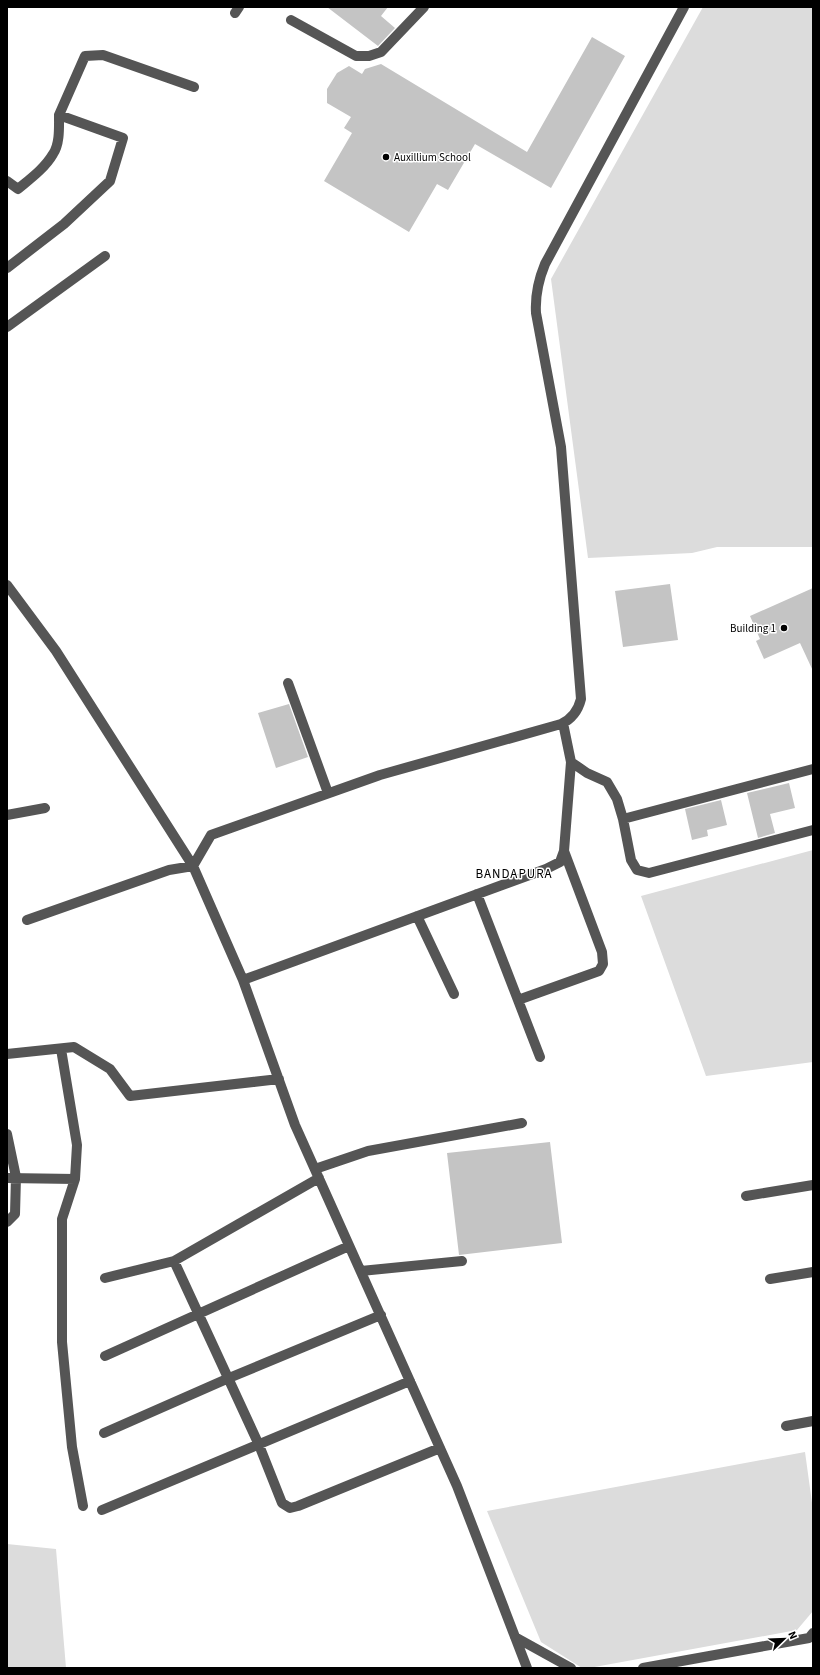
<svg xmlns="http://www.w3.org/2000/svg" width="820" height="1675" viewBox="0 0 820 1675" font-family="'Source Sans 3',sans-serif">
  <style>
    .green { fill: #dcdcdc }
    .building { fill: #c4c4c4 }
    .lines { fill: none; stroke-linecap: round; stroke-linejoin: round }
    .minor { stroke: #555; stroke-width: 10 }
    .poi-dot { fill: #000; stroke: #fff; stroke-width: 1.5 }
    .labels { text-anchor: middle; stroke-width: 3; stroke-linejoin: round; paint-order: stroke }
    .poi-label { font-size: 11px; fill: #000; stroke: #fff; text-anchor: start }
    .quarter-label { font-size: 13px; letter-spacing: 1px; fill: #000; stroke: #fff }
  </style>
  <rect width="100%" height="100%" fill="#fff"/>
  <!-- green -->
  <path class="green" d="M703 7H813V547H717L692 553 588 558 551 279Z
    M813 850V1062L706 1076 641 896Z
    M805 1452 813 1510V1611L797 1630 589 1668H582L541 1642 487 1511Z
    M7 1544 56 1549 66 1668H7Z"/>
  <!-- building -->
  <path class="building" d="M327 7H388L381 16 395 28 378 46Z
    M592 37 625 56 551 188 475 144 448 190 437 184 409 232 324 181 352 133 344 128 351 117 327 103V89L337 73 349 66 362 74 365 69 381 64 527 152Z
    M670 584 678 640 623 647 615 591Z
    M813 588V671L800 643 764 659 756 641 760 639 750 616Z
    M289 704 308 757 276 768 258 713Z
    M789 783 795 808 770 814 775 833 758 838 747 793Z
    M721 800 727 825 707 830 708 836 692 840 685 809Z
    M550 1142 562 1243 459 1255 447 1153Z"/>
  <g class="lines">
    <!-- minor -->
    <path class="minor" d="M235 13 239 7
      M291 20 356 56H369L381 52 424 7
      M7 181 18 189C30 179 45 168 53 154 60 144 59 127 59 115
      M7 268 64 224 110 181 123 138 59 115 85 56 103 55 194 87
      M7 327 105 256
      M7 585 56 651 193 866 243 980 295 1125 457 1486 527 1668
      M288 683 328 793
      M563 723 571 762 587 773 607 782 617 799 623 819 631 860 637 870 649 873 813 830
      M7 815 45 808
      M623 819 813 769
      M193 866 211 835 380 775 561 724C572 719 578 711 581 699L561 447 536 313C535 296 538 281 545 264L684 7
      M477 894 540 1057
      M417 916 454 994
      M27 920 169 870 193 866
      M243 980 546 869 560 862 564 851 571 762
      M518 1000 599 971 603 964 602 952 564 851
      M61 1049 77 1145 75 1179 62 1219V1342L72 1447 83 1506
      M7 1054 74 1047 110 1069 130 1096 279 1079
      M7 1134 16 1177 15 1214 7 1222
      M315 1169 368 1151 522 1123
      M7 1178 75 1179
      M746 1196 813 1185
      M174 1261 259 1445 282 1503 290 1508 298 1506 440 1448
      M361 1271 462 1261
      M105 1278 174 1261 319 1178
      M770 1279 813 1272
      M105 1356 349 1246
      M786 1426 813 1421
      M104 1433 229 1378 381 1315
      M102 1510 410 1381
      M515 1637 571 1668
      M643 1668 809 1638 813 1633"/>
  </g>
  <!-- markers -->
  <g class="poi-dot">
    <circle cx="386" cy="157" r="4"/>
    <circle cx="784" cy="628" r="4"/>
  </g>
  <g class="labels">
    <!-- poi labels -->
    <g class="poi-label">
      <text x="394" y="161">Auxillium School</text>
      <text x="776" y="632" text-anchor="end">Building 1</text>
    </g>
    <!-- quarter labels -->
    <g class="quarter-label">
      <text x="514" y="878">BANDAPURA</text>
    </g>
  </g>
  <!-- border -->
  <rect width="820" height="1675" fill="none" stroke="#000000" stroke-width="16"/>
  <!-- north arrow -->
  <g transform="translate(784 1639) rotate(67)" stroke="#ffffff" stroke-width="3" paint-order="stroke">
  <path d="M0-3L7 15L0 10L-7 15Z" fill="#000000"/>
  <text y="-6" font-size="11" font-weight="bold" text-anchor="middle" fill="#000000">N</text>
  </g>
</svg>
